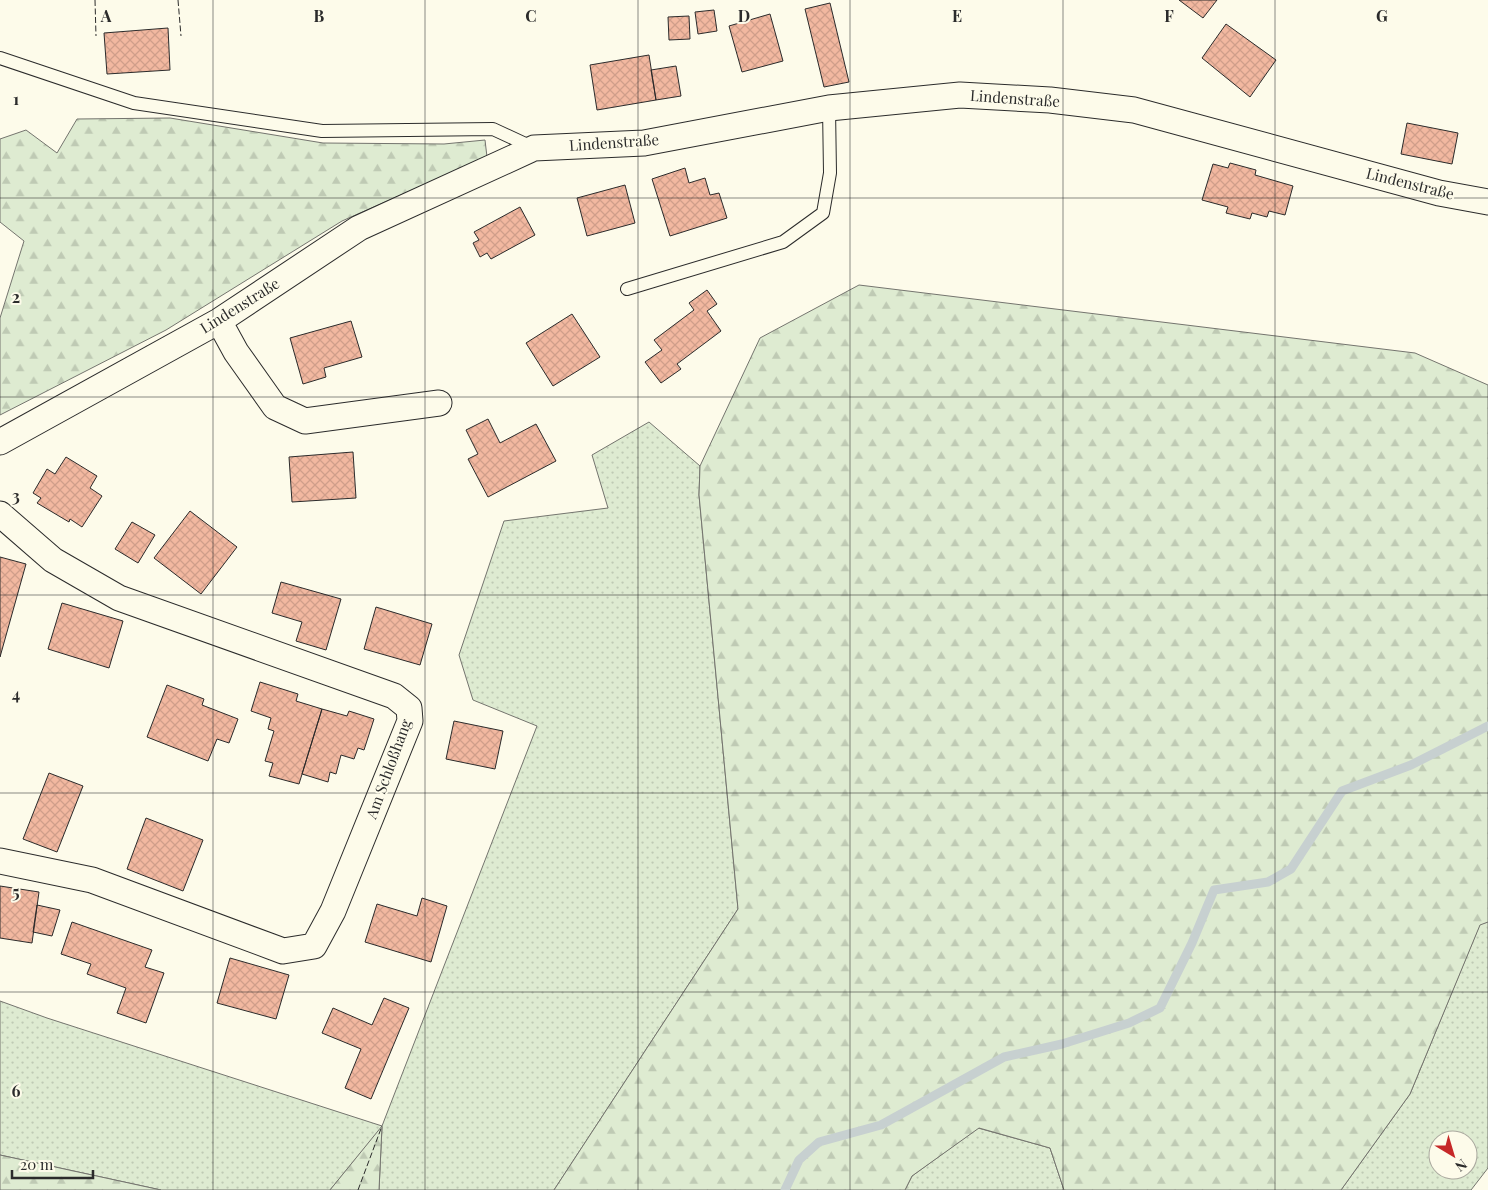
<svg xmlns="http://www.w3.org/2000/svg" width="1488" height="1190" viewBox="0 0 1488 1190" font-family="'Playfair Display',serif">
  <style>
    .grass { fill: url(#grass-dots); stroke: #74746e; fill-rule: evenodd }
    .forest { fill: url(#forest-firs); stroke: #74746e }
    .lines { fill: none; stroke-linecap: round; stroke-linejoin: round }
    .stream { stroke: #c7d0d0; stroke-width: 9 }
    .building { fill: url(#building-cross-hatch); stroke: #2b2b2b }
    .service-casing { stroke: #2b2b2b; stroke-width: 14 }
    .minor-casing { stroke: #2b2b2b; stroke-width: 27 }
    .service { stroke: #fdfbea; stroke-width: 12 }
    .minor { stroke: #fdfbea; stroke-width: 25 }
    .fence { stroke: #2b2b2b; stroke-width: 1; stroke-dasharray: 6 2.5; stroke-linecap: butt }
    .grid { fill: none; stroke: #2b2b2b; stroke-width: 1; stroke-opacity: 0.55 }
    .labels { text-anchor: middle; stroke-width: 4; stroke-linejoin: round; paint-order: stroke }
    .street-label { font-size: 15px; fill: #2b2b2b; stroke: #fdfbea }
    .grid-label { font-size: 16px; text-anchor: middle; font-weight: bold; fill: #2b2b2b; stroke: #fdfbea; stroke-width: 4; stroke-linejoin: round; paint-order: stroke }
  </style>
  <defs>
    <pattern id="grass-dots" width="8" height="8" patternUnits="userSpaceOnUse" patternTransform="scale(1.25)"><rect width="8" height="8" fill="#deebd1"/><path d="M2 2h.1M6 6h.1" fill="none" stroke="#bfcab4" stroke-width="1.8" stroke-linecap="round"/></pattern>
    <pattern id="forest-firs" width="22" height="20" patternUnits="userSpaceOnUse" patternTransform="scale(1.25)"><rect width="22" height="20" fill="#deebd1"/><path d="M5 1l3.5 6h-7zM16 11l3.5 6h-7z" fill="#bfcab4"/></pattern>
    <pattern id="building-cross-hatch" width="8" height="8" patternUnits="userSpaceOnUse" patternTransform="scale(1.25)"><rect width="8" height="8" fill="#f2b8a0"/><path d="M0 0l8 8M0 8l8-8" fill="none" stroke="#d09e8a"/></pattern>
  </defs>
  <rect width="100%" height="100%" fill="#fdfbea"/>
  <!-- grass -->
  <path class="grass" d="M649 422 700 466 699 495 738 909 554 1190H379L382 1127 330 1190H161L0 1155V1001L47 1018 382 1126 537 726 473 700 459 655 504 521 608 508 592 455Z
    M1488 922V1168L1471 1190H1341L1410 1094 1480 924ZM1438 1140H1468V1170H1438Z
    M978 1128 1050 1148 1064 1190H905L912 1176Z"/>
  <!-- forest -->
  <path class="forest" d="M170 118 323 143 444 144 485 140 487 157 342 221 166 330 0 415V318L24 241 0 222V139L26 130 57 153 77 119Z
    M859 285 1415 353 1488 385V922L1480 925 1410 1094 1341 1190H1064L1050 1148 979 1128 912 1176 905 1190H554L738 909 699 495 700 466 760 338Z
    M382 1126 379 1190H330Z
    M0 1155 161 1190H0Z"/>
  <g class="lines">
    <!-- stream -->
    <path class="stream" d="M785 1190 799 1160 819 1142 881 1125 1004 1057 1062 1044 1129 1023 1160 1008 1192 943 1214 890 1268 882 1291 869 1342 791 1411 765 1488 726"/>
  </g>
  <!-- building -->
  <path class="building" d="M1179 0H1217L1203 18Z
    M830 3 849 82 824 87 805 9Z
    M714 10 717 31 698 34 695 12Z
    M770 14 783 61 742 72 729 26Z
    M689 16 690 39 669 40 668 17Z
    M1226 24 1276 60 1250 97 1202 58Z
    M168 28 170 70 107 74 104 33Z
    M649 55 656 100 597 110 590 65Z
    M676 66 681 96 656 100 651 70Z
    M1407 123 1458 133 1452 164 1401 154Z
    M1230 163 1256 170 1255 175 1293 186 1285 215 1269 211 1267 217 1252 213 1250 219 1226 213 1228 207 1202 200 1213 164 1228 168Z
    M685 168 689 183 705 178 710 195 719 193 727 218 670 236 652 179Z
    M625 185 635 223 587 236 577 198Z
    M520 207 535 235 491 259 487 253 480 257 473 243 479 240 474 232Z
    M707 290 717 304 707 311 721 331 677 364 681 369 661 383 645 362 662 350 654 340 694 310 689 303Z
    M572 314 600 357 553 386 526 343Z
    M351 321 362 357 324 368 326 377 303 384 290 338Z
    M488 419 500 443 536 424 556 461 488 497 468 459 478 454 466 430Z
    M353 452 356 498 292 502 289 457Z
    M66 457 97 476 90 488 102 496 82 527 70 519 69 522 37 503 41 498 33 493 47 469 55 474Z
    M190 511 237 547 201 594 154 558Z
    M132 522 155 535 138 563 115 549Z
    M0 557 26 564 0 657Z
    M281 582 341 599 326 650 296 641 302 622 272 613Z
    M62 603 123 621 109 668 48 649Z
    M376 607 432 624 420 665 364 649Z
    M260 682 298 694 296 701 322 709 299 784 269 776 273 763 265 761 274 731 268 729 271 718 251 711Z
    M167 685 204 699 202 705 238 719 229 743 217 739 208 761 147 737Z
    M322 709 347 716 349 711 374 719 364 750 358 748 354 759 341 755 336 774 330 772 328 782 302 774Z
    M454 721 503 731 495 769 446 759Z
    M49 773 83 786 57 852 23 839Z
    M146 818 203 840 183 891 127 869Z
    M0 886 39 892 32 943 0 938Z
    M422 898 447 906 431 962 365 942 377 904 417 916Z
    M37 905 60 910 52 936 33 932Z
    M72 922 152 950 145 967 164 973 146 1023 117 1013 126 988 87 974 91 964 61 954Z
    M230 958 289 975 276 1019 217 1003Z
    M384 998 409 1008 371 1099 345 1088 361 1049 322 1033 333 1008 372 1025Z"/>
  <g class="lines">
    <defs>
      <path id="service" d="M0 58 134 103 322 131 493 129 534 148
        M627 289 783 242 823 213 830 173 829 108"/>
      <path id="minor" d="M219 321 236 352 275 407 305 421 439 403
        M0 442 219 321 359 228 534 148 644 143 829 108 960 95 1050 100 1134 110 1439 193 1488 202
        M0 514 53 560 119 598 394 696 409 708 410 721 333 911 314 946 283 951 92 880 0 861"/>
    </defs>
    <!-- service casing -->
    <use href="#service" class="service-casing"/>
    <!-- minor casing -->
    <use href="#minor" class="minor-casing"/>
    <!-- service -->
    <use href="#service" class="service"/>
    <!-- minor -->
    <use href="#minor" class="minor"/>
    <!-- fence -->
    <path class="fence" d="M95 0 96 36
      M178 0 181 36
      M358 1190 382 1126"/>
  </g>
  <!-- grid -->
  <path class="grid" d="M213 0V1190M425 0V1190M638 0V1190M850 0V1190M1063 0V1190M1275 0V1190M0 198H1488M0 397H1488M0 595H1488M0 793H1488M0 992H1488"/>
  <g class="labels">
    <!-- street labels -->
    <g class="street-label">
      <text transform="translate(1015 99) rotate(4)" y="5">Lindenstraße</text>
      <text transform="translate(614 143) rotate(-4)" y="5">Lindenstraße</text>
      <text transform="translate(1410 184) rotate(14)" y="5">Lindenstraße</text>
      <text transform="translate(240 306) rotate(-32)" y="5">Lindenstraße</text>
      <text transform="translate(389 769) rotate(-70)" y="5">Am Schloßhang</text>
    </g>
  </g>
  <g class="grid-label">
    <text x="106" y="22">A</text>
    <text x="319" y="22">B</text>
    <text x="531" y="22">C</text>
    <text x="744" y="22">D</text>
    <text x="957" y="22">E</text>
    <text x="1169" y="22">F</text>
    <text x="1382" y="22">G</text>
    <text x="16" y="105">1</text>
    <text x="16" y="303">2</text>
    <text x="16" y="502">3</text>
    <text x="16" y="700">4</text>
    <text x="16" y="898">5</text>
    <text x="16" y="1097">6</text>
  </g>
  <!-- north arrow -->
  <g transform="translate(1453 1155) rotate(142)"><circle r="24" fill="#fdfbea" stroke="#a9a89e"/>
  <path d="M0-4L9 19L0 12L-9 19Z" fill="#c62828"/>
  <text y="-8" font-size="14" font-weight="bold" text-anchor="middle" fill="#2b2b2b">N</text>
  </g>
  <!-- scale -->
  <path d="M12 1170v8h81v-8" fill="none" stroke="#2b2b2b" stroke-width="2.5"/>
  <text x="20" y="1170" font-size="15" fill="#2b2b2b" stroke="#fdfbea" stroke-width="4" paint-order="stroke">20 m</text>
</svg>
